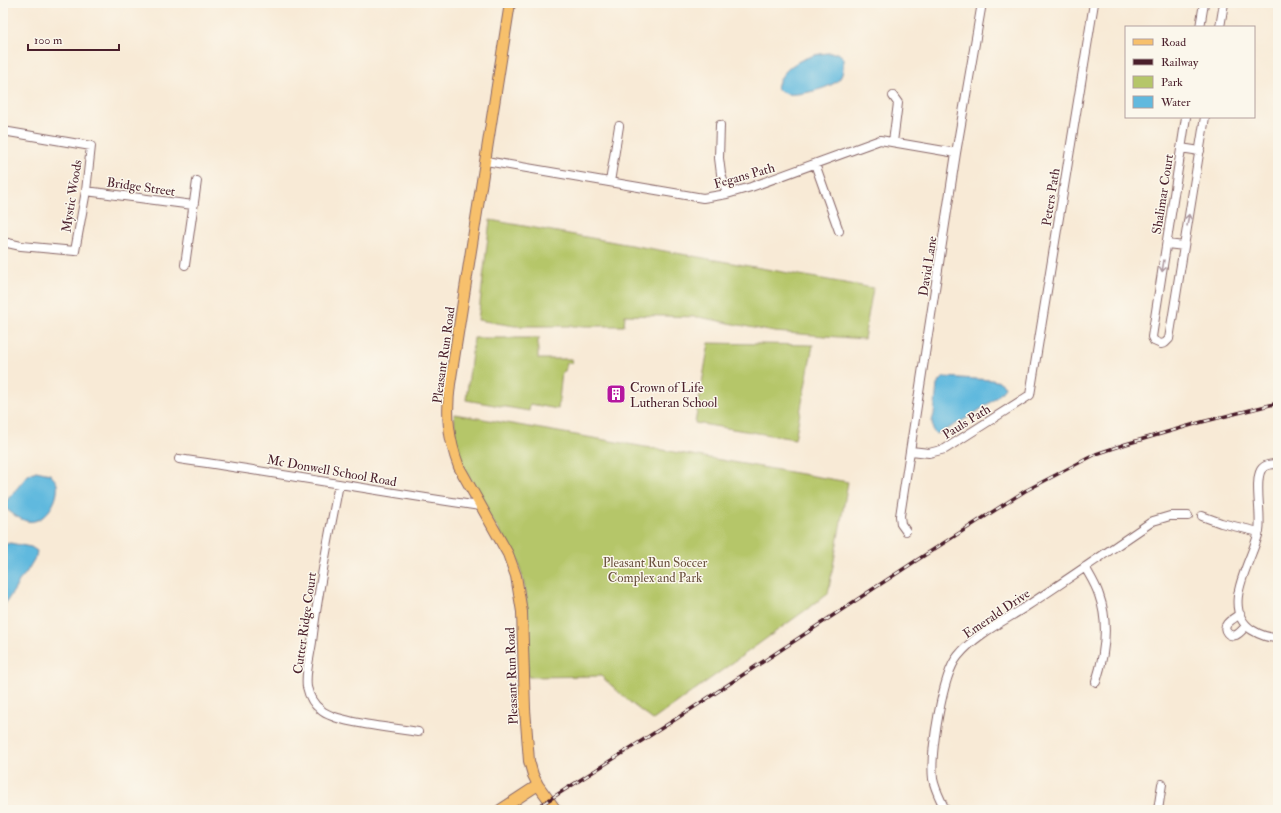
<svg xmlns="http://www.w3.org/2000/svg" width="1281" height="813" viewBox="0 0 1281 813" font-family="'IM FELL Double Pica',serif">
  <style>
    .green { fill: #b5c669; stroke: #80724a }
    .water { fill: #61b9de; stroke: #566c84 }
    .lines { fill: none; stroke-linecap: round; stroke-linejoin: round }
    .minor-casing { stroke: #876667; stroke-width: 10 }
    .major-casing { stroke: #876667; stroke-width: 12 }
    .minor { stroke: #fff; stroke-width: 8 }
    .major { stroke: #f7c06c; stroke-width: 10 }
    .rail-casing { stroke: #4a1f2b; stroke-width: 3.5 }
    .rail { stroke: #fbf7ec; stroke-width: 2; stroke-dasharray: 6; stroke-linecap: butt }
    .oneway { stroke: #ae9aa0 }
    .labels { text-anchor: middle; stroke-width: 3; stroke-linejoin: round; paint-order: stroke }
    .street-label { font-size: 13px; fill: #4a1f2b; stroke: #fbf7ec }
    .poi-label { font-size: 13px; fill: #4a1f2b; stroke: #fbf7ec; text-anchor: start }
    .park-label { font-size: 13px; fill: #6a513e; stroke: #fbf7ec }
  </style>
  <rect width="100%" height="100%" fill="#fbf7ec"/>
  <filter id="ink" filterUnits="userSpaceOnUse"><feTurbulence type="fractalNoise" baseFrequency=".025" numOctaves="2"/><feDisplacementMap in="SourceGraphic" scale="8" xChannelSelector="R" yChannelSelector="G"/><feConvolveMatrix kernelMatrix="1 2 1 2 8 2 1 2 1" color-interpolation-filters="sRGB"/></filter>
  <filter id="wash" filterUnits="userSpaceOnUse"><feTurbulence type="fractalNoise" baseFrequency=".012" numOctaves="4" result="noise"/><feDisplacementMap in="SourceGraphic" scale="16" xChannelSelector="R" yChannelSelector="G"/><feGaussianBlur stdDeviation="0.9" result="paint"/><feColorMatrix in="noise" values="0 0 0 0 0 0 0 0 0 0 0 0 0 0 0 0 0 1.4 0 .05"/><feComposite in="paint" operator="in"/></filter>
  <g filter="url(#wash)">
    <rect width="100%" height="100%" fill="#f8ead6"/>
    <!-- green -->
    <path class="green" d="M490 220 873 288 864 339 774 332 699 317 625 315 624 326H515L478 320Z
      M474 338H540L538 340V359H571L572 363H567L565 371 562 372 558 409 530 404 529 411 466 400Z
      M709 343 813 345 795 439 695 423Z
      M454 414 848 482 828 594 653 720 632 704 601 676 528 677 526 594 518 559 489 516 456 452Z"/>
    <!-- water -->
    <path class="water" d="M829 53H838L843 57C843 64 844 73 840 78 834 88 798 96 787 94 783 93 779 91 777 88 781 66 808 54 829 53Z
      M944 377 992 380 1000 382 1005 386 1004 389C996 402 952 428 936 434L933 431 932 421 934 414 937 385 939 382Z
      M36 471 50 474C52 477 56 480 57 484 60 500 44 525 27 521 18 519 10 512 3 506V505L28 475Z
      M10 543 31 547 37 551 36 556 26 573 19 581 15 589 3 607V545Z"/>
  </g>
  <g filter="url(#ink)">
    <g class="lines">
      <defs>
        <path id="minor" d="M1200 27 1204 3
          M1220 27 1224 3
          M893 96 898 103 893 142
          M1186 117 1152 337 1154 341 1161 344 1165 343 1169 339 1205 117
          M720 125 719 158 721 174 727 194
          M3 131 91 146 86 191 75 251 21 246 3 242
          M1181 148 1200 151
          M486 161 703 198 727 194 751 187 880 140 956 153
          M815 164 839 231
          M610 182 619 126
          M86 191 193 205
          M1167 244 1184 246
          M185 265 197 181
          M911 451 929 453 945 449 1030 395 1094 3
          M179 459C280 473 380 492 480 506
          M1278 464C1272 464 1265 464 1261 470 1254 482 1262 515 1259 531 1254 558 1218 608 1252 630 1260 635 1269 638 1278 638
          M339 484C329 536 318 589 312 642 310 656 305 673 307 687 309 696 314 705 321 710 335 723 396 728 418 732
          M1202 516 1221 523 1259 532
          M906 531 901 524 900 516 956 153 982 3
          M1085 567C1090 576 1096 585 1099 595 1109 623 1105 654 1096 682
          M1240 614C1236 617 1230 620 1227 624 1222 630 1229 637 1236 635 1240 633 1243 629 1246 626
          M945 810C941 800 935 790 933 779 930 754 942 675 958 656 975 635 1002 622 1024 608 1067 580 1110 550 1153 521L1170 516H1188
          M1158 810 1162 784"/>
        <path id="major" d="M510 3 450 384C446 414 448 438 459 467L508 554 516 576 522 612 525 709 529 761 533 775 538 785 556 810
          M500 810 538 785"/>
      </defs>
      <!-- minor casing -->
      <use href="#minor" class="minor-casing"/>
      <!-- major casing -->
      <use href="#major" class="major-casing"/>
      <!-- minor -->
      <use href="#minor" class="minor"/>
      <!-- major -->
      <use href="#major" class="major"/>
      <defs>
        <path id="rail" d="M533 810 676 719 914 562 1025 491 1096 454 1126 444 1202 422 1278 403"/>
      </defs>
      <!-- rail casing -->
      <use href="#rail" class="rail-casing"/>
      <!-- rail -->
      <use href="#rail" class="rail"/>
    </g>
    <!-- one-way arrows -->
    <defs><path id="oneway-shaft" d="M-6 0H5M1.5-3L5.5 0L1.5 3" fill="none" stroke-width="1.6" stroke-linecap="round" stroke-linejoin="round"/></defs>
    <g class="oneway">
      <use href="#oneway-shaft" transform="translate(1188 220) rotate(-81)"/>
      <use href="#oneway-shaft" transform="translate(1163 266) rotate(99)"/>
    </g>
  </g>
  <!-- icons -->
  <defs>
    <symbol id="building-square" viewBox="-11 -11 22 22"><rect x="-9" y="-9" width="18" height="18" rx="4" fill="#b5179e" stroke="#fbf7ec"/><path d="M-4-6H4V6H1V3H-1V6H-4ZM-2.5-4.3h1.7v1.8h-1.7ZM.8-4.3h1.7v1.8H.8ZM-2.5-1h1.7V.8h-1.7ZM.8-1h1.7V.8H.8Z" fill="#fff"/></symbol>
  </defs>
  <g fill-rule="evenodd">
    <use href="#building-square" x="605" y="383" width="22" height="22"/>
  </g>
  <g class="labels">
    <!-- street labels -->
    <g class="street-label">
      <text transform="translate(744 175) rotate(-16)" y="5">Fegans Path</text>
      <text transform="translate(141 186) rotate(8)" y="5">Bridge Street</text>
      <text transform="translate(1162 194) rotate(-81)" y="5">Shalimar Court</text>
      <text transform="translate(71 196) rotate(-81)" y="5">Mystic Woods</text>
      <text transform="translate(1050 197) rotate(-81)" y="5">Peters Path</text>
      <text transform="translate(927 266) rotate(-81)" y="5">David Lane</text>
      <text transform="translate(443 355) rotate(-82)" y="5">Pleasant Run Road</text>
      <text transform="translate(966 421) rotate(-32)" y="5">Pauls Path</text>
      <text transform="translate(332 470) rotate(10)" y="5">Mc Donwell School Road</text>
      <text transform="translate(996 613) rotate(-34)" y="5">Emerald Drive</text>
      <text transform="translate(304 623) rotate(-82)" y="5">Cutter Ridge Court</text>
      <text transform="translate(511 676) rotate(-92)" y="5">Pleasant Run Road</text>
    </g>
    <!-- poi labels -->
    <g class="poi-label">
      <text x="630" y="392">Crown of Life<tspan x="630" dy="15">Lutheran School</tspan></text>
    </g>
    <!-- park labels -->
    <g class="park-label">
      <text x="655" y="567">Pleasant Run Soccer<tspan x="655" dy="15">Complex and Park</tspan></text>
    </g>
  </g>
  <!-- margin -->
  <rect width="1281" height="813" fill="none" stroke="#fbf7ec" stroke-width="16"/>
  <!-- legend -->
  <rect x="1125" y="26" width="130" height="92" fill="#fbf7ec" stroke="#b4a19f"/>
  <rect x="1133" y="39" width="20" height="6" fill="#f7c06c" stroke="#b4a19f"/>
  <text x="1161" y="46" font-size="12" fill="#4a1f2b">Road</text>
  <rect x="1133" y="59" width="20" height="6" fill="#4a1f2b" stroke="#b4a19f"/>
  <text x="1161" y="66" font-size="12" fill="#4a1f2b">Railway</text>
  <rect x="1133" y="76" width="20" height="12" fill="#b5c669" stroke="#b4a19f"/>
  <text x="1161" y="86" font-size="12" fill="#4a1f2b">Park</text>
  <rect x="1133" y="96" width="20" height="12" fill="#61b9de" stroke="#b4a19f"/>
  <text x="1161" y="106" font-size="12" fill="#4a1f2b">Water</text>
  <!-- scale -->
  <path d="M28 44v6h91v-6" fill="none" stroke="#4a1f2b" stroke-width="2"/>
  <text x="34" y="44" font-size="12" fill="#4a1f2b" stroke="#fbf7ec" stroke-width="3" paint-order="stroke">100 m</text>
</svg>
